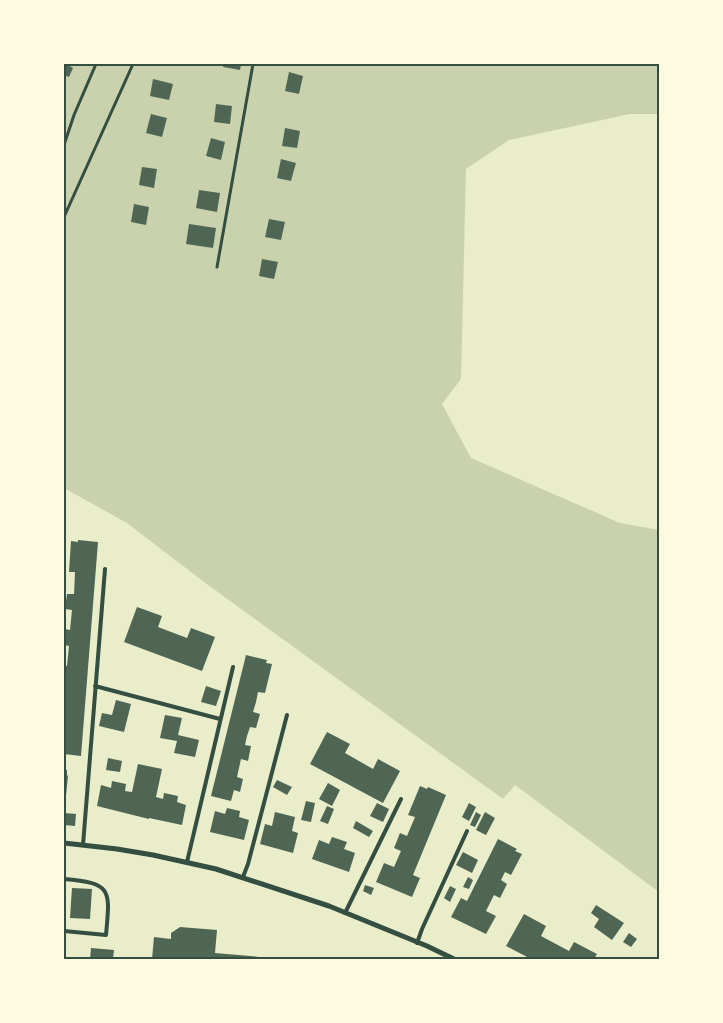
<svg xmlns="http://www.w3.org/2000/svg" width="723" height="1023" viewBox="0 0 723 1023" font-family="Commissioner,sans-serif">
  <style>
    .green { fill: #cad2ad }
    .building { fill: #4f6655 }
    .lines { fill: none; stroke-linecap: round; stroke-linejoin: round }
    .path { stroke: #344e41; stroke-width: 3 }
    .service { stroke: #344e41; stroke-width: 4 }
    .minor { stroke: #344e41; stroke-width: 5 }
    .neatline { fill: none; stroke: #344e41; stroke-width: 2 }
  </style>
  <rect width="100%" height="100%" fill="#e9edc9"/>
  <!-- green -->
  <path class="green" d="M64 64H659V114H630L509 140 466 169 461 379 442 404 471 458 620 523 659 530V892L515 785 503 799 204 582 127 523 64 488Z"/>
  <!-- building -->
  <path class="building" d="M66 64 73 68 69 77 64 75V69Z
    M223 64H241L240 70 223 67Z
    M289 72 303 76 299 94 285 91Z
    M153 79 173 84 169 100 150 96Z
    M216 104 232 106 230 124 214 122Z
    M151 114 167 118 162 137 146 133Z
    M285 128 300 131 297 148 282 146Z
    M211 138 225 142 221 160 206 156Z
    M281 159 296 163 291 181 277 178Z
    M142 167 157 169 154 188 139 185Z
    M199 190 220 193 217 212 196 208Z
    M134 204 149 207 146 225 131 222Z
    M269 219 285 222 281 240 265 237Z
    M189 224 216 228 213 248 186 244Z
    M262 259 278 262 274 279 259 276Z
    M78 540 98 542 81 756 64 754V698H65L66 679H64V665L67 666 69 646 64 645V629L70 630 72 610 65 609 67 594H74L75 572H69L71 541 78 542Z
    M137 607 162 616 158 627 187 638 191 628 215 637 202 671 124 642Z
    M246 655 267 660 266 663 272 664 265 693 258 692 256 702 253 712 260 714 256 728 250 727 247 736 245 745 251 746 248 761 241 759 237 777 243 779 240 792 234 790 231 801 211 796Z
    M206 686 221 691 216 706 201 702Z
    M116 700 131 704 124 732 99 726 102 713 112 715Z
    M165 715 182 718 178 735 199 740 195 757 174 753 177 741 160 738Z
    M327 732 350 744 345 753 373 769 378 759 400 771 383 803 310 764Z
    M108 758 122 761 120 772 106 770Z
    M138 764 162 769 156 797 163 799 164 793 178 796 177 802 186 805 182 825 149 818V819L97 806 101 785 111 788 112 781 126 784 125 791 132 792Z
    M64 769 67 770V775L68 776 66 796H64Z
    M277 780 292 787 287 795 273 787Z
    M328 783 340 790 332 806 319 799Z
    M420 786 427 789 428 787 446 795 413 875 420 878 412 897 376 882 384 863 394 867 401 851 394 848 400 833 407 836 415 817 408 815Z
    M306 801 315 803 311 822 301 820Z
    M377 803 389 809 383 822 370 816Z
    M469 803 476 807 469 821 462 817Z
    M327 806 334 809 328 824 320 821Z
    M227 808 240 811 239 817 249 820 244 840 210 832 215 811 225 814Z
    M275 812 295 817 292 831 298 833 293 853 260 844 265 824 272 826Z
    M476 812 481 815 475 827 470 825Z
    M485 812 495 818 486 835 476 830Z
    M64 813 76 814 75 826 64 825Z
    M356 821 373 831 369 837 353 828Z
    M332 837 347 842 344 849 355 853 349 872 312 859 319 840 329 844Z
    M498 839 517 849 515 851 522 854 511 875 505 872 501 880 507 884 500 898 494 895 486 911 496 916 486 934 451 917 461 898 467 901Z
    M463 852 478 860 472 873 456 865Z
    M468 877 473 880 469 889 463 887Z
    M365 885 374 888 371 895 363 891Z
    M450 886 456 889 450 902 444 898Z
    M72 888 92 889 90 919 70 918Z
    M596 905 624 923 612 940 594 927 599 919 591 913Z
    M524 914 546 926 541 936 569 951 574 942 597 954 594 959H531L506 946Z
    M180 927 217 930 215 953 272 958V959H152L154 937 171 939V933Z
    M629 933 637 939 631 947 623 942Z
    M91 948 114 950 113 959H90Z"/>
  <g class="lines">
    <!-- path -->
    <path class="path" d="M64 145 74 115 96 64
      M64 217 133 64
      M217 267 253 64"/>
    <!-- service -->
    <path class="service" d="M95 686 220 719
      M83 845 105 569
      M187 862 233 667
      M243 877 248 864 287 715
      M64 879C113 883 110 890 106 935L64 931
      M345 913 401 799
      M417 943 422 929 467 831"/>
    <!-- minor -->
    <path class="minor" d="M64 843 117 849 153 855 216 869 329 906 427 946 454 959"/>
  </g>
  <!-- border -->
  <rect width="723" height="1023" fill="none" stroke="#fefae0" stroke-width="130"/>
  <rect x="65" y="65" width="593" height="893" class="neatline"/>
</svg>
